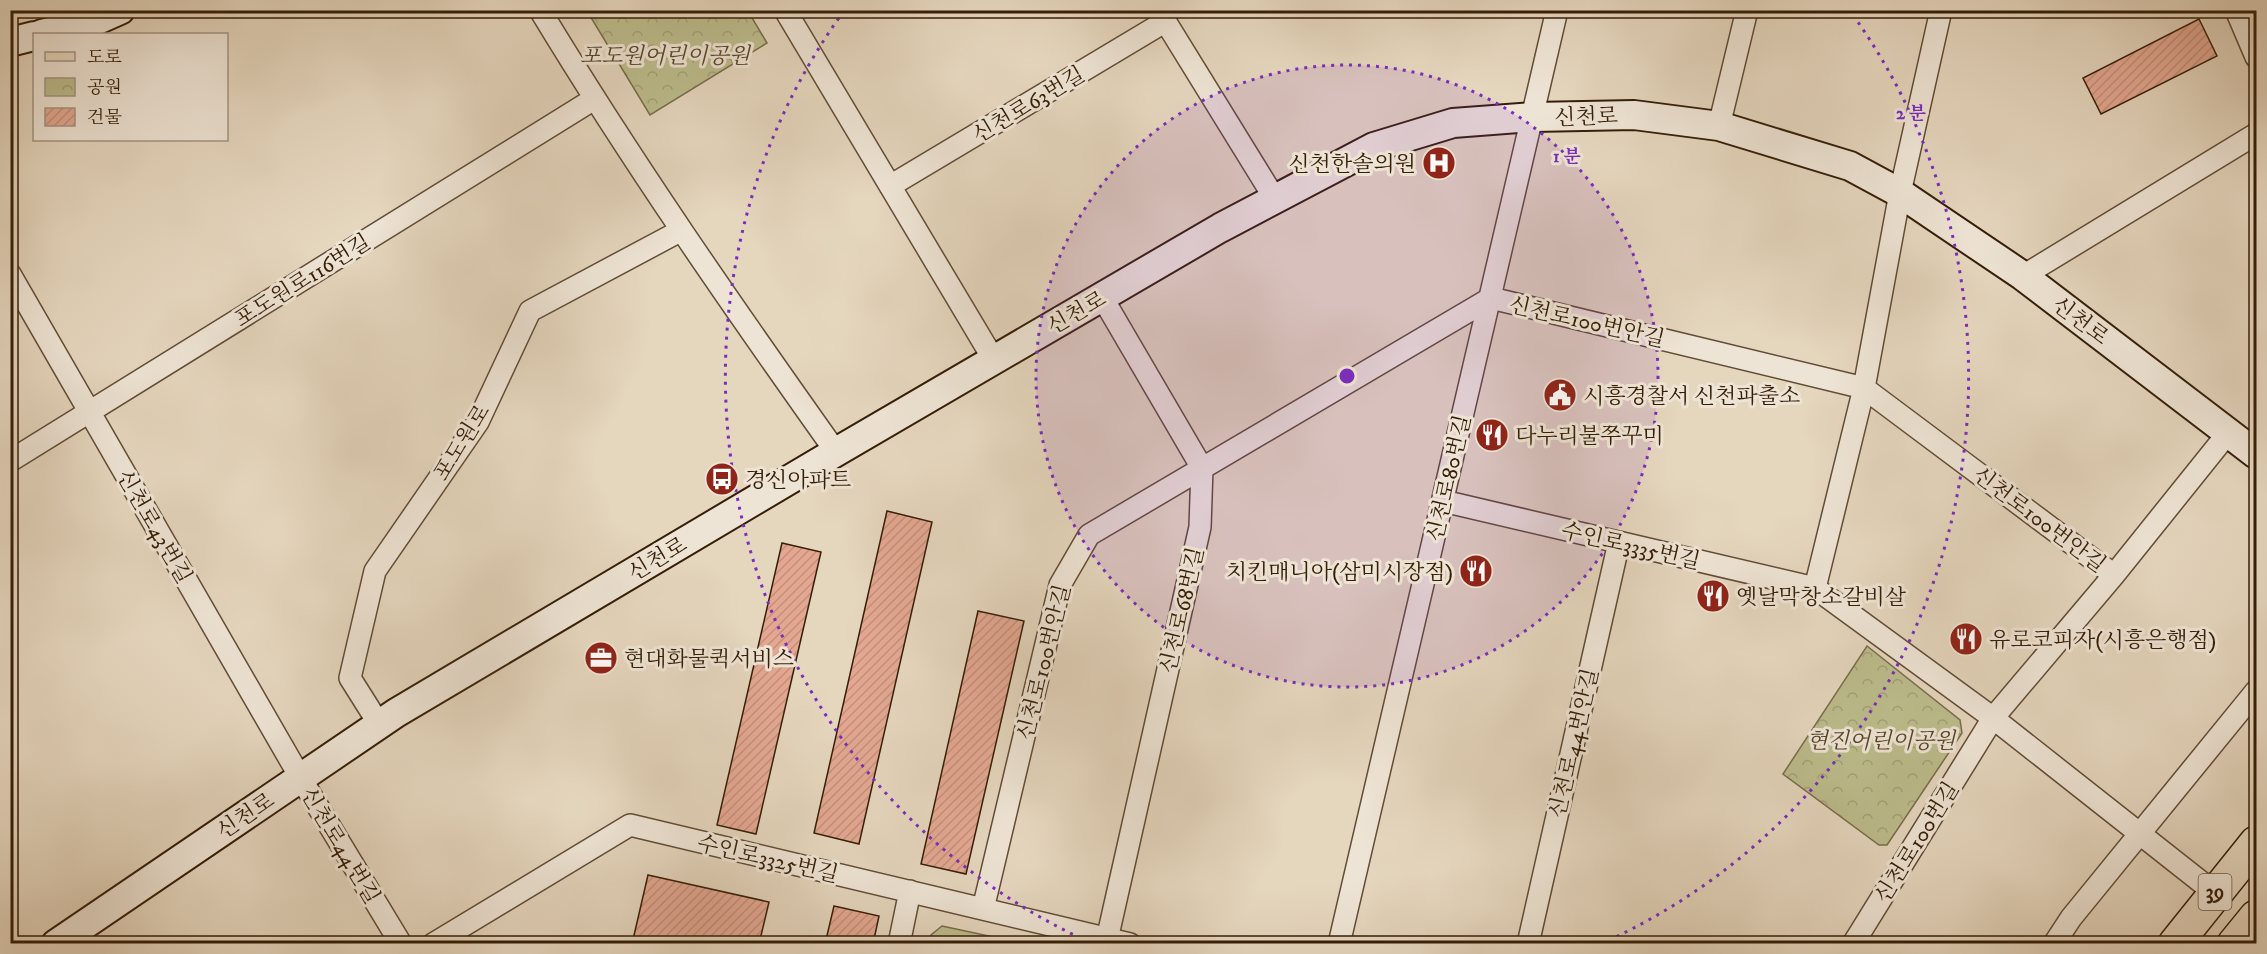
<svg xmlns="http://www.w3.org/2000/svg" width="2267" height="954" viewBox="0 0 2267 954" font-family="'IM FELL DW Pica','Noto Serif KR',serif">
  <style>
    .park { fill: url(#park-crowns); stroke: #786d4a; stroke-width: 1.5 }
    .building { fill: url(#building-hatch); stroke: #351e07; stroke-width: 1.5 }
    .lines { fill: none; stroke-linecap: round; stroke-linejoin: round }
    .street-casing { stroke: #614c35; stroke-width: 24 }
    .secondary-casing { stroke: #351e07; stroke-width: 32 }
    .primary-casing { stroke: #351e07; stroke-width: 36 }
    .street { stroke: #eee4d5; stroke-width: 21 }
    .secondary { stroke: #eee4d5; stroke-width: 28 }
    .primary { stroke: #e5d6be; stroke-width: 33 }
    .ring { fill: none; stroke: #7b2cbf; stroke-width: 3; stroke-dasharray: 3 6 }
    .labels { text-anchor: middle; stroke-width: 6; stroke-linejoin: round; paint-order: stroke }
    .shield { fill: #eee4d5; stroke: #6c5945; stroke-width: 1.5 }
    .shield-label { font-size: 21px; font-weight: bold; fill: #351e07 }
    .park-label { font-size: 22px; font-style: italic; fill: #574628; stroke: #eee4d5 }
    .street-label { font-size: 22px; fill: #351e07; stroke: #eee4d5 }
    .poi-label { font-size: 22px; fill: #351e07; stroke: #eee4d5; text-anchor: start }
    .centre { fill: #7b2cbf; stroke: #eee4d5; stroke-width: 3 }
    .ring-label { font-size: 18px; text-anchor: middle; font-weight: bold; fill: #7b2cbf; stroke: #eee4d5; stroke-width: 6; stroke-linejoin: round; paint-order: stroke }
  </style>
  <defs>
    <pattern id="park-crowns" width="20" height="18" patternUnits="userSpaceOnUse" patternTransform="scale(1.5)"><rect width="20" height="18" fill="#bcbc8c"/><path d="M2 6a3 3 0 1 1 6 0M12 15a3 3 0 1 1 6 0" fill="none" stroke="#a2a177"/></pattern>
    <pattern id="building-hatch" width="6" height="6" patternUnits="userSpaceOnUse" patternTransform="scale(1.5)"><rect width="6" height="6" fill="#e4a892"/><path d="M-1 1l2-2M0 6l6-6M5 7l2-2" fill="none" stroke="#c4907c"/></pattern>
  </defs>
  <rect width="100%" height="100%" fill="#e5d6be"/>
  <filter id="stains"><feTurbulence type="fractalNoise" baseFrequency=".00333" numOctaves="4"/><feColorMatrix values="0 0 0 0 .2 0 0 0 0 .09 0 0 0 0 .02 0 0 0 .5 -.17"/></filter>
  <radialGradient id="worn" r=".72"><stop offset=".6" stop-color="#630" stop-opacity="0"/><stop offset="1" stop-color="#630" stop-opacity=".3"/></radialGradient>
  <!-- park -->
  <path class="park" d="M587 11H748L767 43 650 115Z
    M1867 646 1960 720 1962 733 1887 845H1879L1783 774Z
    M942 926 1022 943H929L931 935Z"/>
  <!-- building -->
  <path class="building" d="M2199 19 2217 56 2101 114 2083 78Z
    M887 511 932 522 859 844 814 833Z
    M782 543 821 552 756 834 717 825Z
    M978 611 1024 621 966 874 921 864Z
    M648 875 769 902 759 944H632Z
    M834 906 879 916 873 944H825Z"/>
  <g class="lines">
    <defs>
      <path id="street" d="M540 10C632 162 733 307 836 452
        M785 10 994 360
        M2236 10 2256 57
        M1159 11 1275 199
        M1719 126 1747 10
        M890 186 1166 21
        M10 274 300 777 401 944
        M2023 276 2256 134
        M1102 297 1202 468 1200 527 1106 944
        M10 461 594 99
        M1443 501 1815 588 1993 718 2215 893
        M1815 588 1864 388 1900 193 1941 10
        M379 724 350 678 375 571 478 422 530 311 680 231
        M983 909 1060 585 1089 535 1491 298 1864 388 2114 575
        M433 944 630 825 1130 944
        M899 944 910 891
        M1339 944 1557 10
        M1528 944 1619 542
        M1853 944 1993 718 2114 575 2228 433
        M2054 944 2071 918 2256 691"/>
      <path id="secondary" d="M42 34 93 22 120 10
        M10 42 34 36
        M56 944 396 713 836 452 1220 228 1374 147 1453 123 1533 117 1634 115 1719 126 1850 166 1900 193 2023 276 2256 454"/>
      <path id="primary" d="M2175 944 2256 843
        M2234 944 2256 917"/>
    </defs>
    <!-- street casing -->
    <use href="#street" class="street-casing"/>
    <!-- secondary casing -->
    <use href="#secondary" class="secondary-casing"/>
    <!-- primary casing -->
    <use href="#primary" class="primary-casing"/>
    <!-- street -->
    <use href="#street" class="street"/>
    <!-- secondary -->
    <use href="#secondary" class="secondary"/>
    <!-- primary -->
    <use href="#primary" class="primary"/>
  </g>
  <!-- distance rings -->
  <circle cx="1347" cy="376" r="311" fill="#7b2cbf" fill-opacity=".12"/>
  <g class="ring">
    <circle cx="1347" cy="376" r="311"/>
    <path d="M1089 942A622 622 0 0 1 841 15M1853 15A622 622 0 0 1 1605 942"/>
  </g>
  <!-- icons -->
  <defs>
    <symbol id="hospital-disc" viewBox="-11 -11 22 22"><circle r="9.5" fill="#8f2418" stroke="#eee4d5"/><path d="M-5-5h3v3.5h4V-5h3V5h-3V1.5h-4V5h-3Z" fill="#fff"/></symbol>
    <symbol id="civic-disc" viewBox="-11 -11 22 22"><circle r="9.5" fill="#8f2418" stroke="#eee4d5"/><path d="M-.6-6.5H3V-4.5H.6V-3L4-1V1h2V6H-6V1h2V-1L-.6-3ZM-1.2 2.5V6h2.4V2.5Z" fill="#fff"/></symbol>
    <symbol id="restaurant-disc" viewBox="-11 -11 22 22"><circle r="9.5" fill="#8f2418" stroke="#eee4d5"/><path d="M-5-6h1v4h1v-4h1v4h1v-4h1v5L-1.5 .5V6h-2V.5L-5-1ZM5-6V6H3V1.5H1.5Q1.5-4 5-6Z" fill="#fff"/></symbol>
    <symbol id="bus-disc" viewBox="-11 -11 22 22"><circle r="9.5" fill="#8f2418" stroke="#eee4d5"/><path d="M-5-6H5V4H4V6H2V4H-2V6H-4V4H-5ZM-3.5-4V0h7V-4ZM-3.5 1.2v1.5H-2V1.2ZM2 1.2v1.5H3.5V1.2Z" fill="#fff"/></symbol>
    <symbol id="office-disc" viewBox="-11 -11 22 22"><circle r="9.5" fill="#8f2418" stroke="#eee4d5"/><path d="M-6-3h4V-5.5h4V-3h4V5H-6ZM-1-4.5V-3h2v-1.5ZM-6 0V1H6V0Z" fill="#fff"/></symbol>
  </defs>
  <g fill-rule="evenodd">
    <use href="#hospital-disc" x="1420" y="144" width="38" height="38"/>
    <use href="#civic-disc" x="1541" y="376" width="38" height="38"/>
    <use href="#restaurant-disc" x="1473" y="416" width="38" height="38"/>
    <use href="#bus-disc" x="703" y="460" width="38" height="38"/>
    <use href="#restaurant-disc" x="1457" y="552" width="38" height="38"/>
    <use href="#restaurant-disc" x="1694" y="577" width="38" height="38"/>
    <use href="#restaurant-disc" x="1947" y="620" width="38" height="38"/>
    <use href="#office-disc" x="582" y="639" width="38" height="38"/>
  </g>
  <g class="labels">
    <!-- shield labels -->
    <rect class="shield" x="2198.5" y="874" width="33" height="36" rx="4.5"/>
    <g class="shield-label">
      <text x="2215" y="899">39</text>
    </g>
    <!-- park labels -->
    <g class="park-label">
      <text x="665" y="63">포도원어린이공원</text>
      <text x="1881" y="748">현진어린이공원</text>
    </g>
    <!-- street labels -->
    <g class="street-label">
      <text transform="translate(1028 104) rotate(-31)" y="8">신천로63번길</text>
      <text transform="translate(1586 116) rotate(-2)" y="8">신천로</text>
      <text transform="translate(302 280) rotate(-32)" y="8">포도원로116번길</text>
      <text transform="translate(1076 312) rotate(-30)" y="8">신천로</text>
      <text transform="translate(2081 320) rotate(37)" y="8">신천로</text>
      <text transform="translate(1587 321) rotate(13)" y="8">신천로100번안길</text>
      <text transform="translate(461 442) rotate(-58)" y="8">포도원로</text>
      <text transform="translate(1448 478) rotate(-77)" y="8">신천로80번길</text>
      <text transform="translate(2040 519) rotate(37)" y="8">신천로100번안길</text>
      <text transform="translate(155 526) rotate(60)" y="8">신천로43번길</text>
      <text transform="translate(1631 545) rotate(13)" y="8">수인로3335번길</text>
      <text transform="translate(657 558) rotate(-31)" y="8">신천로</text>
      <text transform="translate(1181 610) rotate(-77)" y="8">신천로68번길</text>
      <text transform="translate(1043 662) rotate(-76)" y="8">신천로100번안길</text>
      <text transform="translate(1573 743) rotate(-77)" y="8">신천로44번안길</text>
      <text transform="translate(245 815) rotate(-34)" y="8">신천로</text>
      <text transform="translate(1916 842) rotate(-58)" y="8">신천로100번길</text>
      <text transform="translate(341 845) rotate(59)" y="8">신천로44번길</text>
      <text transform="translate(768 858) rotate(13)" y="8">수인로3325번길</text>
    </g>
    <!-- poi labels -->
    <g class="poi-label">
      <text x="1416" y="171" text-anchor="end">신천한솔의원</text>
      <text x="1583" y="403">시흥경찰서 신천파출소</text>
      <text x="1515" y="443">다누리불쭈꾸미</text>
      <text x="745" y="487">경신아파트</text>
      <text x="1453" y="579" text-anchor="end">치킨매니아(삼미시장점)</text>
      <text x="1736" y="604">옛날막창소갈비살</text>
      <text x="1989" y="647">유로코피자(시흥은행점)</text>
      <text x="624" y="666">현대화물퀵서비스</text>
    </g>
  </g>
  <circle cx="1347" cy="376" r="9" class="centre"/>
  <g class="ring-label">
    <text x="1911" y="119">2 분</text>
    <text x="1567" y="162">1 분</text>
  </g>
  <!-- margin -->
  <rect width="2267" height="954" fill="none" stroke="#e5d6be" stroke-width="36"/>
  <rect x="12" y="12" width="2243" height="930" fill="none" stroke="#351e07" stroke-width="3"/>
  <rect x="18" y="18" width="2231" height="918" fill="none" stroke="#351e07" stroke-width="1.5"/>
  <!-- legend -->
  <rect x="33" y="33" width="195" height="108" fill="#eee4d5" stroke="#a49583" stroke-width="1.5"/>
  <rect x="45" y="52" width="30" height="9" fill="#e5d6be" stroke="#a49583" stroke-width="1.5"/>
  <text x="87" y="63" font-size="18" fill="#351e07">도로</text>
  <rect x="45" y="78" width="30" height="18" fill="url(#park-crowns)" stroke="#a49583" stroke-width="1.5"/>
  <text x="87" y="93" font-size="18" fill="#351e07">공원</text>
  <rect x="45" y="108" width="30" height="18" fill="url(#building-hatch)" stroke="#a49583" stroke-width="1.5"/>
  <text x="87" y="123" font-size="18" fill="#351e07">건물</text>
  <rect width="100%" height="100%" filter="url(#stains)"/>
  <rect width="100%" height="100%" fill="url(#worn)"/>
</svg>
